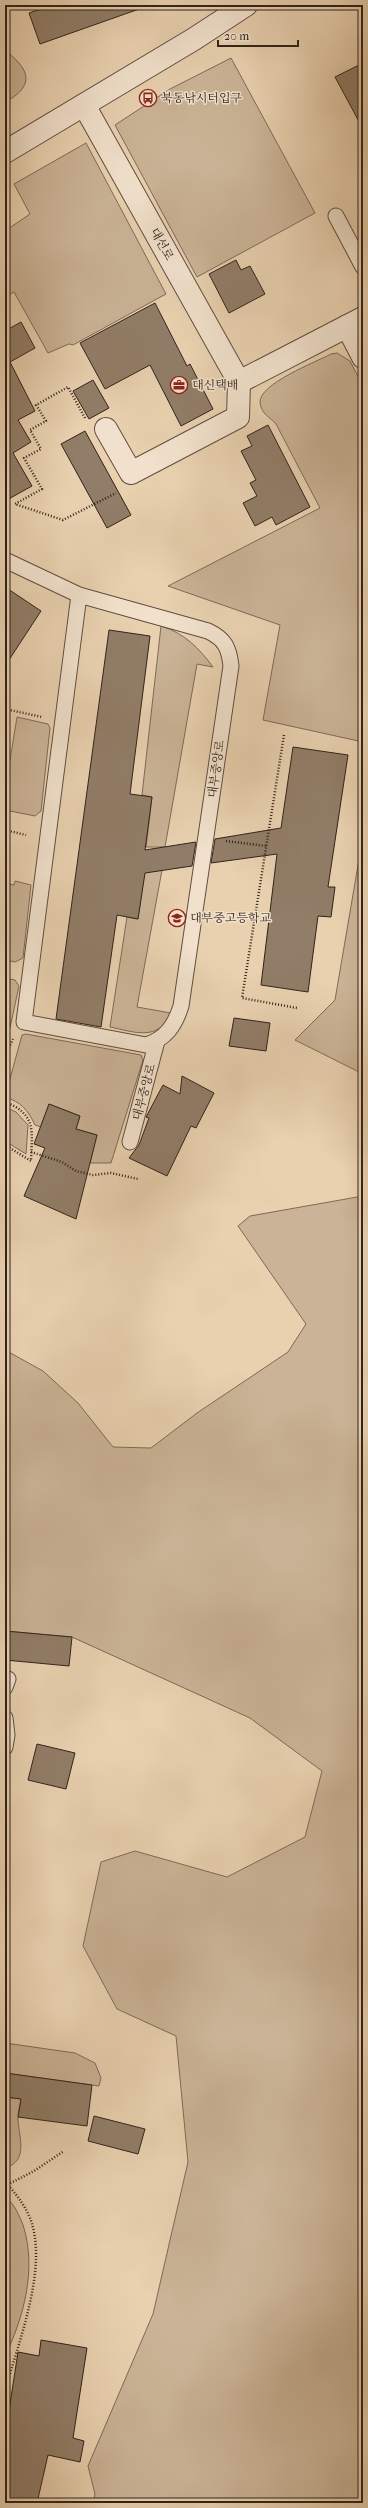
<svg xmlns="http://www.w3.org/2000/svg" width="368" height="2508" viewBox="0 0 368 2508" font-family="'IM FELL French Canon','Noto Serif KR',serif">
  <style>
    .green { fill: #cab396; stroke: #7e6a58 }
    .building { fill: #917d68; stroke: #31221a }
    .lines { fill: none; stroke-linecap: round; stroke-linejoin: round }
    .service-casing { stroke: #5f4e40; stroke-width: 17 }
    .minor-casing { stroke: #5f4e40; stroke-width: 24 }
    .tertiary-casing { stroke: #5f4e40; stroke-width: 24 }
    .path { stroke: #31221a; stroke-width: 2.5; stroke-dasharray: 1 2; stroke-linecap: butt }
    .service { stroke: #f1e1cc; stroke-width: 15 }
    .minor { stroke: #f1e1cc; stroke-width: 22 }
    .tertiary { stroke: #f1e1cc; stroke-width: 22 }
    .labels { text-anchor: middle; stroke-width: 3; stroke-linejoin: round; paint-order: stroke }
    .poi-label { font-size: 12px; fill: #31221a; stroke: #f1e1cc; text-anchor: start }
    .street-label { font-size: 12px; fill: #31221a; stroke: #f1e1cc }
  </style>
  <rect width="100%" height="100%" fill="#e9d1b0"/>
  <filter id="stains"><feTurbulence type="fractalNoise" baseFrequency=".005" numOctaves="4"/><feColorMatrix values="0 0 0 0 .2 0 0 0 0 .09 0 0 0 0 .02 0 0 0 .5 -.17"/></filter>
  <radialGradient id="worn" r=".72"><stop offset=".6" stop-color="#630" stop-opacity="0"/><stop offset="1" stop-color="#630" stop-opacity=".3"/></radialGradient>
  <!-- green -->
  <path class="green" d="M5 51C10 53 13 57 17 61 35 79 23 93 5 102Z
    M231 58 315 213 197 277 115 125 170 89Z
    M86 143 166 294 73 345 69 344 48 353 14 292 7 296 5 293V231L30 214 14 184Z
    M337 353 350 361 363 386V742L263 720 280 625 168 586 320 508 276 424C270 417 262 415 260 403 258 384 316 362 331 354Z
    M161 626C184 633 199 648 213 667L197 664 165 847H146L152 797 142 795Z
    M17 717 48 724 50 728 41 811 35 816 5 810V791Z
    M363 836V1074L295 1040 335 1000Z
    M133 868 162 870 137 1007 171 1013C159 1042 134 1032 110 1027L127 917 138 919 142 890Z
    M15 881 31 885 23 958 15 962 5 960V883L14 885Z
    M5 978 15 980 19 986 10 1028 5 1034Z
    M26 1034 141 1055 143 1060 111 1163H90L97 1135 76 1129 80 1116 49 1104 41 1127 35 1125C28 1110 21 1102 5 1097L22 1035Z
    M5 1107 16 1112 28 1125 26 1154 5 1141Z
    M363 1196V2503H93L95 2494 88 2466 153 2314 188 2162 176 2036 117 2009 83 1946 101 1862 135 1851 227 1877 305 1837 322 1771 250 1718 72 1637 5 1631V1350L43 1371 78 1403 113 1447 151 1448 197 1413 288 1352 306 1324 238 1226 250 1216Z
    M5 2043 75 2053 95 2063 101 2078 99 2086 5 2073Z
    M5 2097 21 2099C20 2105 18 2111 18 2117 18 2137 30 2160 5 2168Z
    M5 2197C14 2203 19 2215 23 2225 37 2268 24 2317 5 2356Z"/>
  <!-- building -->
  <path class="building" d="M52 5H141L142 8 40 44 29 13Z
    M363 63V129L335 77Z
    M236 260 241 270 250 266 265 294 229 313 209 274Z
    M155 303 187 366 190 364 213 409 181 426 150 365 105 389 80 343Z
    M21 322 35 348 10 362 35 411 18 420 31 442 13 453 32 486 5 501V331Z
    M93 380 109 408 89 419 73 391Z
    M268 425 310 507 276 525 272 517 255 526 243 503 257 496 250 483 256 480 241 451 252 446 247 436Z
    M85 431 131 515 107 528 61 444Z
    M5 587 41 611 5 666Z
    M109 630 150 636 130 794 152 797 145 850 196 842 192 866 145 873 138 919 117 915 101 1027 56 1019Z
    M293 747 348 755 328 887H335L331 917 318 916 308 992 261 985 277 854 211 863 215 839 281 828Z
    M234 1018 270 1023 266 1051 229 1046Z
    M182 1076 214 1093 196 1128 191 1126 167 1176 129 1158 139 1145 149 1118 146 1117 163 1085 180 1094Z
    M49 1104 80 1116 76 1129 97 1135 76 1219 24 1196 45 1148 34 1144Z
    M5 1631 72 1637 69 1666 5 1660Z
    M37 1744 75 1753 66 1789 28 1780Z
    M5 2073 92 2085 87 2126 18 2117 21 2099 5 2097Z
    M94 2116 145 2129 138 2154 88 2141Z
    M41 2340 87 2348 73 2438 84 2441 80 2462 48 2455 37 2503H5V2437L18 2352 39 2356Z"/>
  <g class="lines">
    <defs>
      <path id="service" d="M336 216 363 267
        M5 560 79 595 208 631C225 639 229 648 231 666L181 1006C175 1025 166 1039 146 1045L24 1022 79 595
        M130 1142 157 1041
        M5 1687 8 1679
        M5 1718 7 1735 5 1747"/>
      <path id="minor" d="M84 105 239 382 238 417 131 473 106 429
        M347 326 363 357
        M239 382 363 318"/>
      <path id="tertiary" d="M5 152 194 39 246 5"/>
    </defs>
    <!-- service casing -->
    <use href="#service" class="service-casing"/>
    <!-- minor casing -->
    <use href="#minor" class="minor-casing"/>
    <!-- tertiary casing -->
    <use href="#tertiary" class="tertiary-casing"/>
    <!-- path -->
    <path class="path" d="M85 418 68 387 36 405 46 421 30 430 41 449 24 458 42 489 15 504 63 520 116 493
      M5 677 7 679 5 699
      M5 709 42 717
      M284 735 242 998 297 1008
      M5 830 26 835
      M226 841 266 846
      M5 1056 13 1039
      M5 1102C37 1114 32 1132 31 1161L5 1145
      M31 1152 62 1162 76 1171 93 1175 111 1173 138 1179
      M5 2186 34 2171 64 2151
      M5 2391C18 2343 49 2267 30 2218 25 2206 17 2195 8 2185"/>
    <!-- service -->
    <use href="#service" class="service"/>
    <!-- minor -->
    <use href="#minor" class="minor"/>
    <!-- tertiary -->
    <use href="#tertiary" class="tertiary"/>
  </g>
  <!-- icons -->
  <defs>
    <symbol id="bus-ring" viewBox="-11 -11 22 22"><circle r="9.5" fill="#f1e1cc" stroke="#8f2418" stroke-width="1.5"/><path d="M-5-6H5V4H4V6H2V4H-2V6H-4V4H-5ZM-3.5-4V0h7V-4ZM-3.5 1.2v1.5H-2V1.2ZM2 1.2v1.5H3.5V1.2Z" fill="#8f2418"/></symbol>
    <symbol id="office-ring" viewBox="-11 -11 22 22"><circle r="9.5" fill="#f1e1cc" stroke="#8f2418" stroke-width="1.5"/><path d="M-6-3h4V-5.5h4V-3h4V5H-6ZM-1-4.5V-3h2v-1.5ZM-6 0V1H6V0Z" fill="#8f2418"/></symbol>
    <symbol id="school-ring" viewBox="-11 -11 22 22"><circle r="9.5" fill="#f1e1cc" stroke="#8f2418" stroke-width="1.5"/><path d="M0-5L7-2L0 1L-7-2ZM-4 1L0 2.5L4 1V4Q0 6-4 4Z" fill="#8f2418"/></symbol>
  </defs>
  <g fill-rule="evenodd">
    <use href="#bus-ring" x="138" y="88" width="20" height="20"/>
    <use href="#office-ring" x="169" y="375" width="20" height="20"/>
    <use href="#school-ring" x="167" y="908" width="20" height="20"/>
  </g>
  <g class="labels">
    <!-- poi labels -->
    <g class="poi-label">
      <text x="161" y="102">북동낚시터입구</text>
      <text x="192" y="389">대신택배</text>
      <text x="190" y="922">대부중고등학교</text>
    </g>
    <!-- street labels -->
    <g class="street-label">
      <text transform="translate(162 244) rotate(61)" y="4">대선로</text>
      <text transform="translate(216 769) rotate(-82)" y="4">대부중앙로</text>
      <text transform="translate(144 1092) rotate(-75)" y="4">대부중앙로</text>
    </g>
  </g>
  <!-- margin -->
  <rect width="368" height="2508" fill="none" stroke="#e9d1b0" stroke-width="20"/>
  <rect x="6" y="6" width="356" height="2496" fill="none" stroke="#31221a" stroke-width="2"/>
  <rect x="10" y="10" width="348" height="2488" fill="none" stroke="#31221a"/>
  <!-- scale -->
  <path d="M218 40v6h80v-6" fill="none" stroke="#31221a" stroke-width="2"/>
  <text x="224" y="40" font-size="12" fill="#31221a" stroke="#f1e1cc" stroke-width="3" paint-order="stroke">20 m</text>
  <rect width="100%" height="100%" filter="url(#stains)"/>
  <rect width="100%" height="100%" fill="url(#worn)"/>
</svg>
